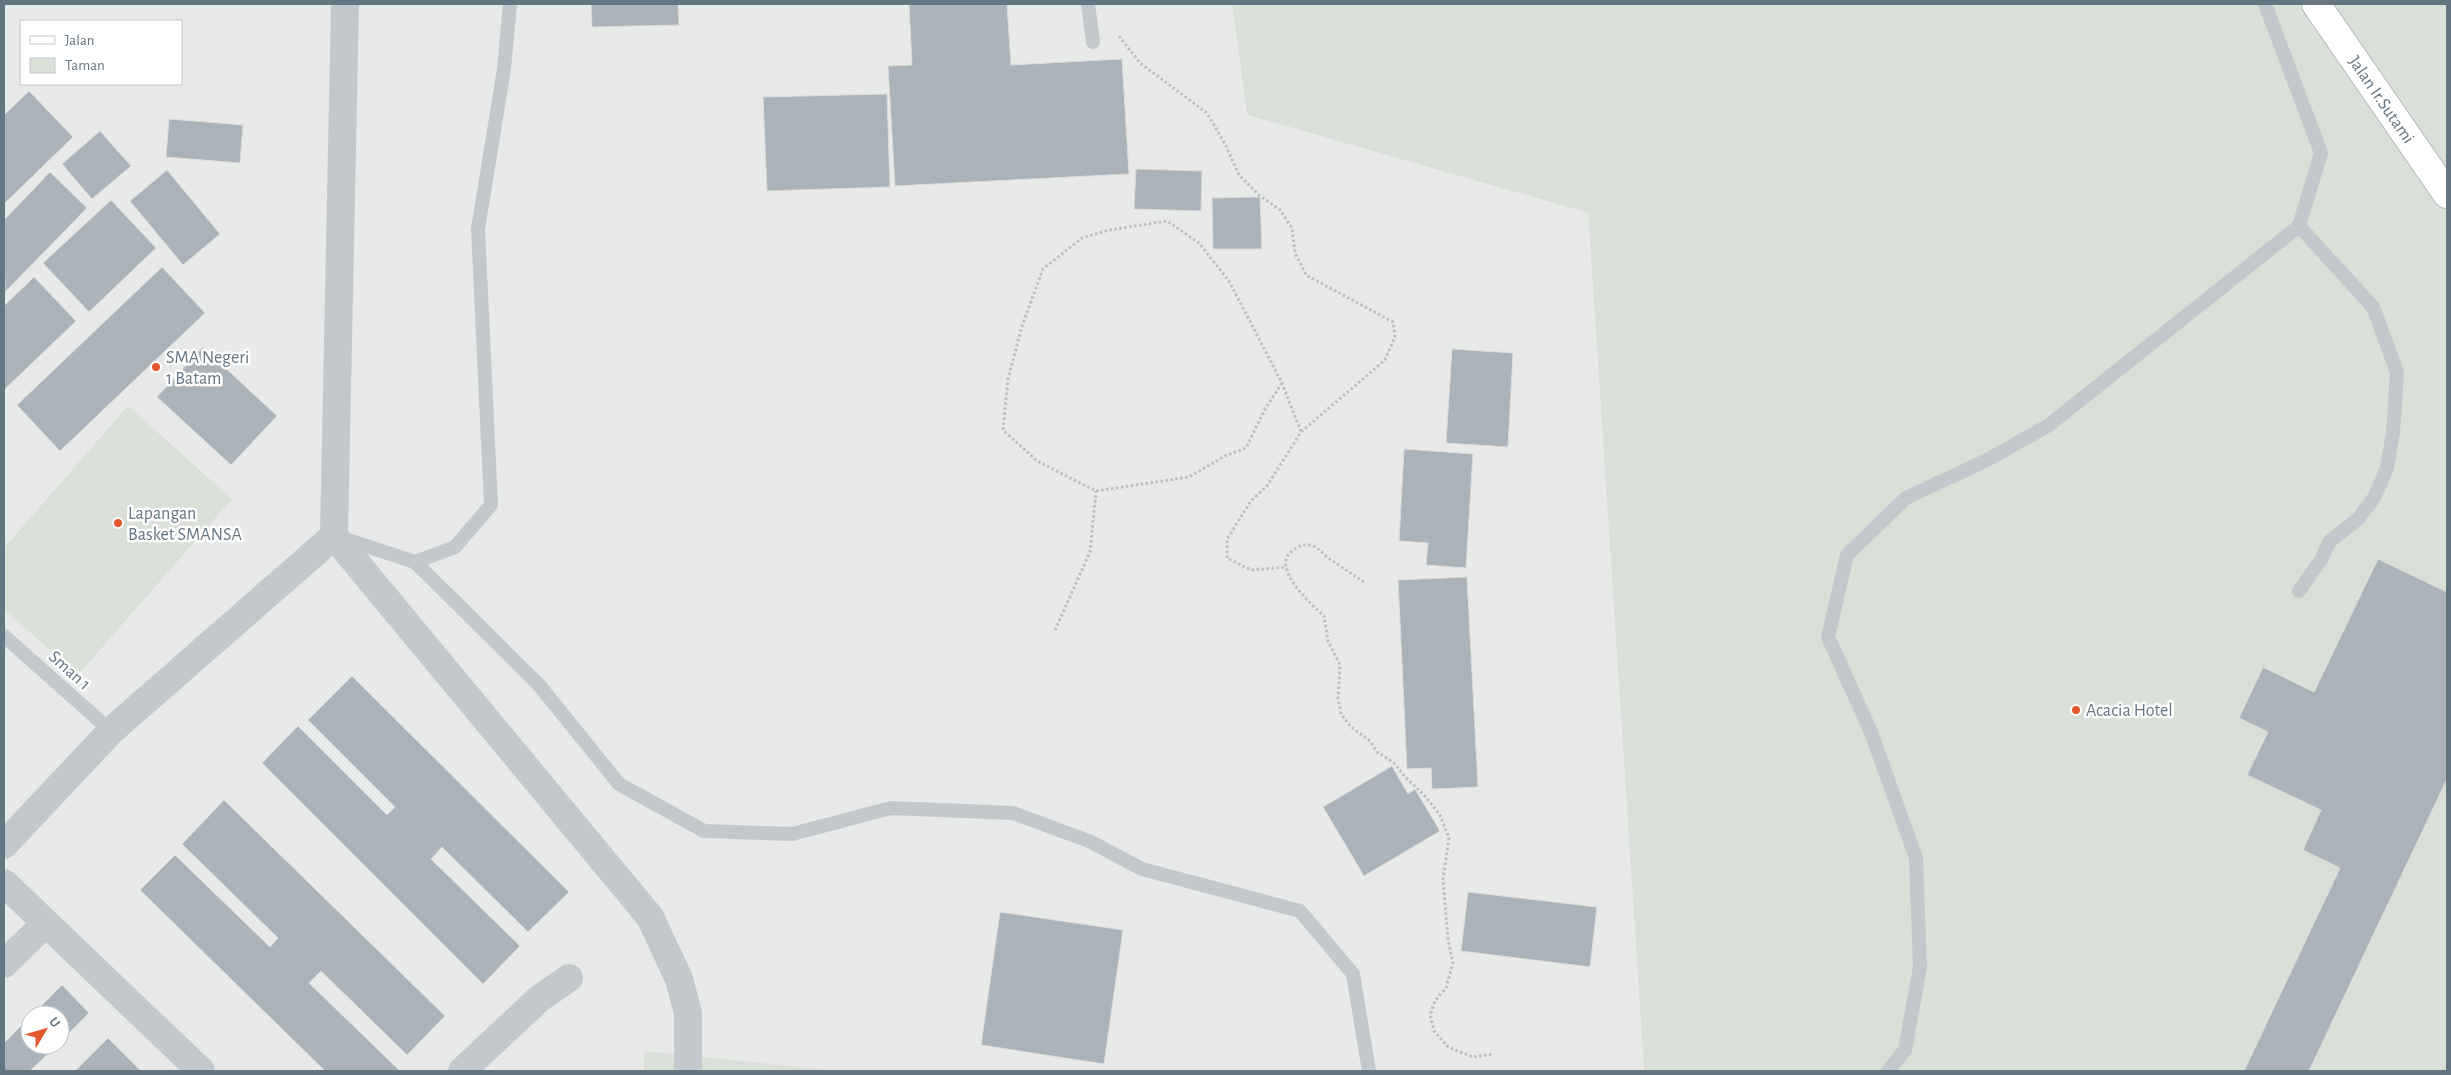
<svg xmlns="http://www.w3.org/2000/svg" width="2451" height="1075" viewBox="0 0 2451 1075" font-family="'Alegreya Sans',sans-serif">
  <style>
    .built { fill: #e8e9e9; fill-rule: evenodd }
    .green { fill: #dadfd7 }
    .building { fill: #aab3b9; stroke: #dcdcda }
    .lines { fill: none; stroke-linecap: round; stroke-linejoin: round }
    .secondary-casing { stroke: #b3babf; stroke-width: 30 }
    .path { stroke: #bbbfc2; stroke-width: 3; stroke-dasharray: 2.5 2.5; stroke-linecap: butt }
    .lane { stroke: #c3c8cc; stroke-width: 14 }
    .street { stroke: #c3c8cc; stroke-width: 28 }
    .secondary { stroke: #fff; stroke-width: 28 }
    .poi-dot { fill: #e4572e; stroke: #fff; stroke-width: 2 }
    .labels { text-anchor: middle; stroke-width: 5; stroke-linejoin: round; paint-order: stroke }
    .street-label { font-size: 18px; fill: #657683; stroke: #fff }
    .poi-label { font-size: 18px; fill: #657683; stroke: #fff; text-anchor: start }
  </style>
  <rect width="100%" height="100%" fill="#fafaf8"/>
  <!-- built -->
  <path class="built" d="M4 4H1232L1247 115 1588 213 1644 1071H4ZM21 21H181V84H21ZM30 1015H60V1045H30Z"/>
  <!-- green -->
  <path class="green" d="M1232 4H2447V1071H1644L1588 213 1247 115Z
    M128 406 232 499 78 675 4 609V548Z
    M644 1051 838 1071H644Z"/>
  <!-- building -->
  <path class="building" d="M591 4H678L679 25 592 27Z
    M909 4H1007L1011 65 1122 59 1129 174 895 186 888 66 912 65Z
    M29 91 73 137 4 204V115Z
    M887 94 890 187 767 191 763 97Z
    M169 119 243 125 240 163 166 157Z
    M100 131 131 166 92 199 62 164Z
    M1136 169 1202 171 1201 211 1134 209Z
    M167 170 220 234 183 265 130 201Z
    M50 172 87 208 5 292 4 220Z
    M1260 197 1262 249H1213L1212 198Z
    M111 200 156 248 89 312 43 263Z
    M162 267 205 313 60 451 17 405Z
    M34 277 76 321 4 390V306Z
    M203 347 277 416 231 465 157 397Z
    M1452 349 1513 353 1508 447 1446 443Z
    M1404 449 1473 454 1466 568 1426 565 1428 543 1399 541Z
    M2378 559 2447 592V779L2309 1071H2244L2340 868 2303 850 2321 810 2247 775 2268 732 2239 718 2263 667 2314 692Z
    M1467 577 1478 787 1432 789 1431 768 1407 769 1398 580Z
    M352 676 569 892 528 932 442 847 431 859 520 946 483 984 262 763 298 726 387 815 395 807 308 720Z
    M1392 766 1408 794 1415 789 1440 831 1364 876 1323 807Z
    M224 800 445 1016 407 1055 321 971 309 983 400 1071H325L140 890 175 855 270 947 278 938 182 844Z
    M1468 892 1597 907 1590 967 1461 951Z
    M1000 912 1123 930 1104 1064 981 1045Z
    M62 985 89 1013 60 1042V1015H32Z
    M30 1017V1045H57L30 1071H4V1043Z
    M108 1038 141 1071H75Z"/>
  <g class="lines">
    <defs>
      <g id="secondary">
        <path id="s1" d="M2316 4 2447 194"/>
      </g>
    </defs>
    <!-- secondary casing -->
    <use href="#secondary" class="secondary-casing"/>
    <!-- path -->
    <path class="path" d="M1119 36 1140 63 1207 113 1225 144 1239 175 1259 195 1280 210 1292 228 1295 253 1306 275 1393 322 1395 337 1385 360 1301 432 1267 486 1251 501 1227 539V558L1251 570 1287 567
      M1282 383 1265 409 1246 448 1225 456 1189 477 1096 491 1037 461 1003 430 1008 379 1022 326 1043 269 1082 238 1109 230 1167 221 1199 243 1229 281 1282 383 1301 432
      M1364 582C1352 574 1340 566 1328 558 1323 554 1319 548 1313 546 1305 543 1298 546 1292 551 1270 568 1312 605 1324 616L1328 641 1340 665 1338 698 1341 714 1350 726 1370 741 1377 752 1394 763 1405 777 1425 796 1440 815 1449 838 1443 879 1448 940 1453 963 1446 988 1435 1001 1430 1015 1434 1031 1448 1047 1473 1057 1493 1054
      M1055 630 1090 552 1096 491"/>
    <!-- lane -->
    <path class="lane" d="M1088 4 1093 42
      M2299 226 2373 307 2397 372 2393 433 2387 468 2375 496 2359 518 2329 542 2321 560 2299 591
      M342 538 415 562 455 547 491 505 478 229 504 69 510 4
      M415 562 539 685 619 784 704 831 792 834 891 808 1013 813 1089 841 1142 869 1300 911 1353 974 1369 1071
      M4 636 111 731
      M1888 1071 1905 1050 1920 967 1916 858 1871 732 1828 637 1847 555 1906 498 1987 460 2049 425 2299 226 2321 153 2265 4"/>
    <!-- street -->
    <path class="street" d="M334 536 650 917 679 979 688 1013V1071
      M4 845 111 731 334 536 345 4
      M4 883 201 1071
      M4 964 46 923
      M462 1071 540 998 569 978"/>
    <!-- secondary -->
    <use href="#secondary" class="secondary"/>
  </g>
  <!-- markers -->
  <g class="poi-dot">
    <circle cx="156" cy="367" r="5"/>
    <circle cx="118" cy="523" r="5"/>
    <circle cx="2076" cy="710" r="5"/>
  </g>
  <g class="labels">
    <!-- street labels -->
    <g class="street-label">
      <text dy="6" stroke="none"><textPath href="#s1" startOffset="116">Jalan Ir.Sutami</textPath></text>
      <text transform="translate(70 670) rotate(42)" y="6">Sman 1</text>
    </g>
    <!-- poi labels -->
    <g class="poi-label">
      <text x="166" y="363">SMA Negeri<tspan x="166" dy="21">1 Batam</tspan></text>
      <text x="128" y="519">Lapangan<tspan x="128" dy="21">Basket SMANSA</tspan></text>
      <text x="2086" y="716">Acacia Hotel</text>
    </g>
  </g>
  <!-- border -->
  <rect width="2451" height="1075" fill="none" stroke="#657683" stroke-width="10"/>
  <!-- legend -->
  <rect x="20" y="20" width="162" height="65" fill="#ffffff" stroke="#c1c8cd"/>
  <rect x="30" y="36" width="25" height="8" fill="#ffffff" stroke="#c1c8cd"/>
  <text x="65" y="45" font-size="15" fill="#657683">Jalan</text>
  <rect x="30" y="58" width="25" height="15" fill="#dadfd7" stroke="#c1c8cd"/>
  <text x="65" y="70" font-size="15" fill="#657683">Taman</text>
  <!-- north arrow -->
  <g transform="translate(45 1030) rotate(52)"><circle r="24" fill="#ffffff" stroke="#c1c8cd"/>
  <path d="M0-4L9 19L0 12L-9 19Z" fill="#e4572e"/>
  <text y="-8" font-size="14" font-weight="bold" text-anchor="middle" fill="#657683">U</text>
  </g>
</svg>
